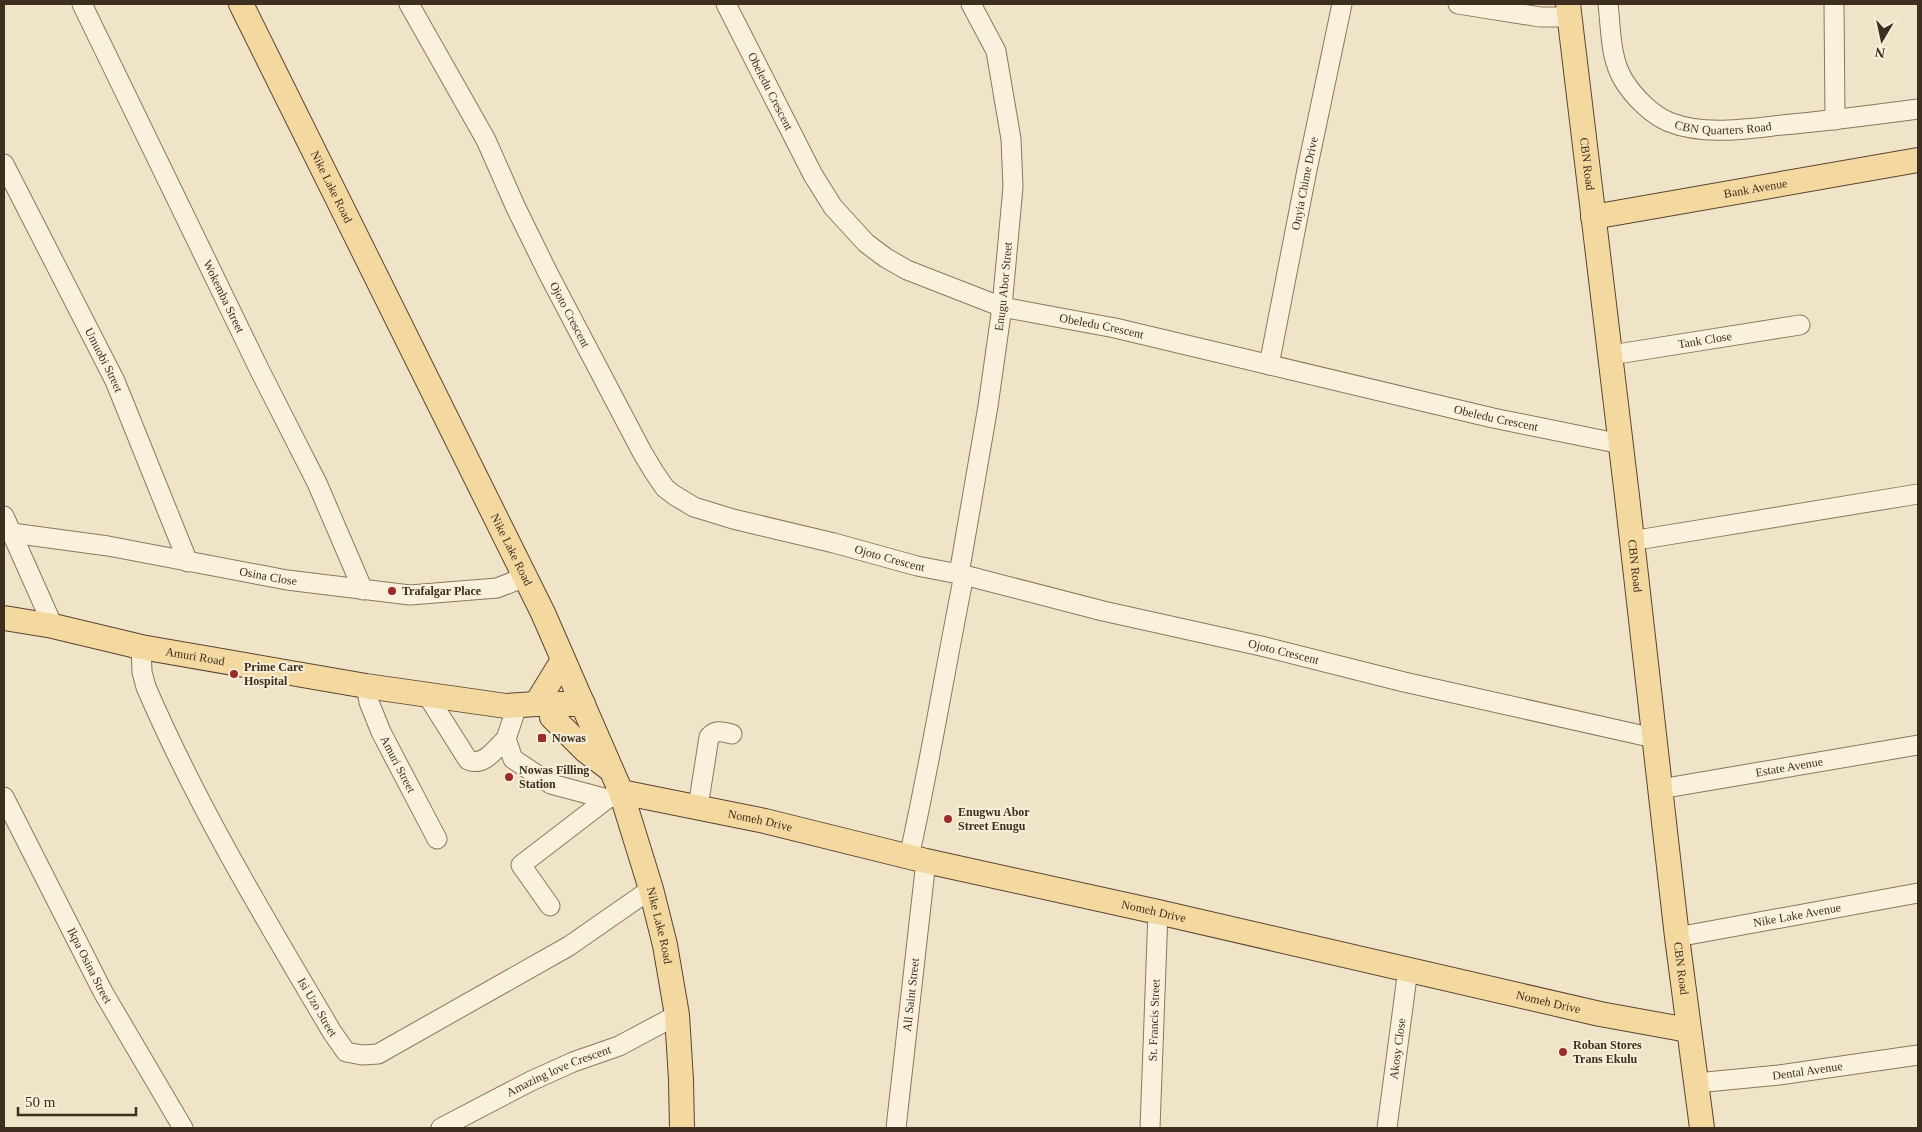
<svg xmlns="http://www.w3.org/2000/svg" width="1922" height="1132" viewBox="0 0 1922 1132" font-family="Georgia,serif">
  <style>
    .lines { fill: none; stroke-linecap: round; stroke-linejoin: round }
    .minor-casing { stroke: #8d765c; stroke-width: 21 }
    .major-casing { stroke: #5b4430; stroke-width: 26 }
    .minor { stroke: #faf1dc; stroke-width: 19 }
    .major { stroke: #f3d9a0; stroke-width: 24 }
    .poi-dot { fill: #9e2a2b; stroke: #f7eed8; stroke-width: 2 }
    .labels { text-anchor: middle; stroke-width: 4; stroke-linejoin: round; paint-order: stroke }
    .street-label { font-size: 12px; fill: #3d2e20; stroke: #f7eed8 }
    .poi-label { font-size: 12px; font-weight: bold; fill: #3d2e20; stroke: #f7eed8; text-anchor: start }
  </style>
  <rect width="100%" height="100%" fill="#f0e4c8"/>
  <g class="lines">
    <defs>
      <g id="minor">
        <path id="s1" d="M82 4 260 371 317 483 363 590"/>
        <path id="s2" d="M409 4 486 140 516 208 549 275 642 452 654 472 665 488 674 495 694 507 733 519 834 543 917 566 964 575 1103 611 1261 646 1404 682 1654 738"/>
        <path id="s3" d="M726 4 813 175 833 207 866 243 886 258 907 270 1002 307 1115 328 1493 418 1621 444"/>
        <path d="M1458 4 1540 17H1569"/>
        <path id="s4" d="M1608 4C1611 29 1610 59 1624 81 1634 97 1652 115 1669 122 1705 136 1745 129 1782 125 1828 121 1873 115 1918 109"/>
        <path d="M1834 4 1835 120"/>
        <path id="s5" d="M4 164 115 381 188 562"/>
        <path id="s6" d="M1611 355 1800 325"/>
        <path id="s7" d="M1269 365 1307 170 1342 4"/>
        <path d="M4 516 53 626"/>
        <path id="s8" d="M12 533 108 546 287 580 410 595 497 588 525 577"/>
        <path d="M1631 541 1918 494"/>
        <path id="s9" d="M959 574 988 406 1002 307 1013 187 1011 139 996 51 971 4"/>
        <path id="s10" d="M141 647 142 672 146 687C198 808 266 920 332 1032L346 1052 362 1055 378 1054 569 946 651 889"/>
        <path id="s11" d="M366 686 369 702 381 732 437 839"/>
        <path d="M427 695 468 760C484 767 495 749 506 739"/>
        <path d="M515 712 506 739 513 759 551 784 607 799"/>
        <path id="s12" d="M1660 789 1918 745"/>
        <path id="s13" d="M4 797 103 992 183 1128"/>
        <path d="M698 807 709 737C716 729 723 732 732 734"/>
        <path d="M909 857C930 764 945 669 964 575"/>
        <path d="M550 906 521 865 607 799 621 792"/>
        <path id="s14" d="M1677 937 1918 893"/>
        <path id="s15" d="M1696 1083 1779 1075 1918 1055"/>
        <path id="s16" d="M441 1128 531 1081 573 1062 619 1046 677 1015"/>
        <path id="s17" d="M896 1128 926 861"/>
        <path id="s18" d="M1150 1128 1158 912"/>
        <path id="s19" d="M1387 1128 1408 969"/>
      </g>
      <g id="major">
        <path id="s20" d="M241 4 543 613 621 792 651 889 665 945 677 1015 681 1080 682 1128"/>
        <path id="s21" d="M1568 4 1627 496 1677 937 1702 1128"/>
        <path id="s22" d="M1593 217 1918 160"/>
        <path id="s23" d="M4 618 53 626 141 647 366 686 506 706 536 704H583"/>
        <path d="M536 704 563 660"/>
        <path d="M552 717 586 751 610 769"/>
        <path id="s24" d="M621 792 765 821 926 861 1158 912 1600 1014 1688 1030"/>
      </g>
    </defs>
    <!-- minor casing -->
    <use href="#minor" class="minor-casing"/>
    <!-- major casing -->
    <use href="#major" class="major-casing"/>
    <!-- minor -->
    <use href="#minor" class="minor"/>
    <!-- major -->
    <use href="#major" class="major"/>
  </g>
  <!-- markers -->
  <g class="poi-dot">
    <circle cx="392" cy="591" r="5"/>
    <circle cx="234" cy="674" r="5"/>
    <rect x="537" y="733" width="10" height="10" rx="2.5"/>
    <circle cx="509" cy="777" r="5"/>
    <circle cx="948" cy="819" r="5"/>
    <circle cx="1563" cy="1052" r="5"/>
  </g>
  <g class="labels">
    <!-- street labels -->
    <g class="street-label">
      <text dy="4" stroke="none"><textPath href="#s3" startOffset="98">Obeledu Crescent</textPath></text>
      <text dy="4" stroke="none"><textPath href="#s4" startOffset="196">CBN Quarters Road</textPath></text>
      <text dy="4" stroke="none"><textPath href="#s21" startOffset="161">CBN Road</textPath></text>
      <text dy="4" stroke="none"><textPath href="#s7" startOffset="185">Onyia Chime Drive</textPath></text>
      <text dy="4" stroke="none"><textPath href="#s20" startOffset="204">Nike Lake Road</textPath></text>
      <text dy="4" stroke="none"><textPath href="#s22" startOffset="165">Bank Avenue</textPath></text>
      <text dy="4" stroke="none"><textPath href="#s9" startOffset="291">Enugu Abor Street</textPath></text>
      <text dy="4" stroke="none"><textPath href="#s1" startOffset="325">Wokemba Street</textPath></text>
      <text dy="4" stroke="none"><textPath href="#s2" startOffset="350">Ojoto Crescent</textPath></text>
      <text dy="4" stroke="none"><textPath href="#s3" startOffset="531">Obeledu Crescent</textPath></text>
      <text dy="4" stroke="none"><textPath href="#s6" startOffset="95">Tank Close</textPath></text>
      <text dy="4" stroke="none"><textPath href="#s5" startOffset="220">Umuobi Street</textPath></text>
      <text dy="4" stroke="none"><textPath href="#s3" startOffset="936">Obeledu Crescent</textPath></text>
      <text dy="4" stroke="none"><textPath href="#s20" startOffset="609">Nike Lake Road</textPath></text>
      <text dy="4" stroke="none"><textPath href="#s2" startOffset="785">Ojoto Crescent</textPath></text>
      <text dy="4" stroke="none"><textPath href="#s21" startOffset="566">CBN Road</textPath></text>
      <text dy="4" stroke="none"><textPath href="#s8" startOffset="260">Osina Close</textPath></text>
      <text dy="4" stroke="none"><textPath href="#s2" startOffset="1190">Ojoto Crescent</textPath></text>
      <text dy="4" stroke="none"><textPath href="#s23" startOffset="195">Amuri Road</textPath></text>
      <text dy="4" stroke="none"><textPath href="#s11" startOffset="85">Amuri Street</textPath></text>
      <text dy="4" stroke="none"><textPath href="#s12" startOffset="131">Estate Avenue</textPath></text>
      <text dy="4" stroke="none"><textPath href="#s24" startOffset="142">Nomeh Drive</textPath></text>
      <text dy="4" stroke="none"><textPath href="#s24" startOffset="546">Nomeh Drive</textPath></text>
      <text dy="4" stroke="none"><textPath href="#s14" startOffset="122">Nike Lake Avenue</textPath></text>
      <text dy="4" stroke="none"><textPath href="#s20" startOffset="1014">Nike Lake Road</textPath></text>
      <text dy="4" stroke="none"><textPath href="#s13" startOffset="189">Ikpa Osina Street</textPath></text>
      <text dy="4" stroke="none"><textPath href="#s21" startOffset="971">CBN Road</textPath></text>
      <text dy="4" stroke="none"><textPath href="#s17" startOffset="134">All Saint Street</textPath></text>
      <text dy="4" stroke="none"><textPath href="#s24" startOffset="951">Nomeh Drive</textPath></text>
      <text dy="4" stroke="none"><textPath href="#s10" startOffset="404">Isi Uzo Street</textPath></text>
      <text dy="4" stroke="none"><textPath href="#s18" startOffset="108">St. Francis Street</textPath></text>
      <text dy="4" stroke="none"><textPath href="#s19" startOffset="80">Akosy Close</textPath></text>
      <text dy="4" stroke="none"><textPath href="#s16" startOffset="131">Amazing love Crescent</textPath></text>
      <text dy="4" stroke="none"><textPath href="#s15" startOffset="112">Dental Avenue</textPath></text>
    </g>
    <!-- poi labels -->
    <g class="poi-label">
      <text x="402" y="595">Trafalgar Place</text>
      <text x="244" y="671">Prime Care<tspan x="244" dy="14">Hospital</tspan></text>
      <text x="552" y="742">Nowas</text>
      <text x="519" y="774">Nowas Filling<tspan x="519" dy="14">Station</tspan></text>
      <text x="958" y="816">Enugwu Abor<tspan x="958" dy="14">Street Enugu</tspan></text>
      <text x="1573" y="1049">Roban Stores<tspan x="1573" dy="14">Trans Ekulu</tspan></text>
    </g>
  </g>
  <!-- border -->
  <rect width="1922" height="1132" fill="none" stroke="#3d2e20" stroke-width="10"/>
  <!-- north arrow -->
  <g transform="translate(1882 40) rotate(189)" stroke="#f7eed8" stroke-width="4" paint-order="stroke">
  <path d="M0-4L9 19L0 12L-9 19Z" fill="#3d2e20"/>
  <text y="-8" font-size="14" font-weight="bold" text-anchor="middle" fill="#3d2e20">N</text>
  </g>
  <!-- scale -->
  <path d="M18 1107v8h118v-8" fill="none" stroke="#3d2e20" stroke-width="2.5"/>
  <text x="25" y="1107" font-size="15" fill="#3d2e20" stroke="#f7eed8" stroke-width="4" paint-order="stroke">50 m</text>
</svg>
